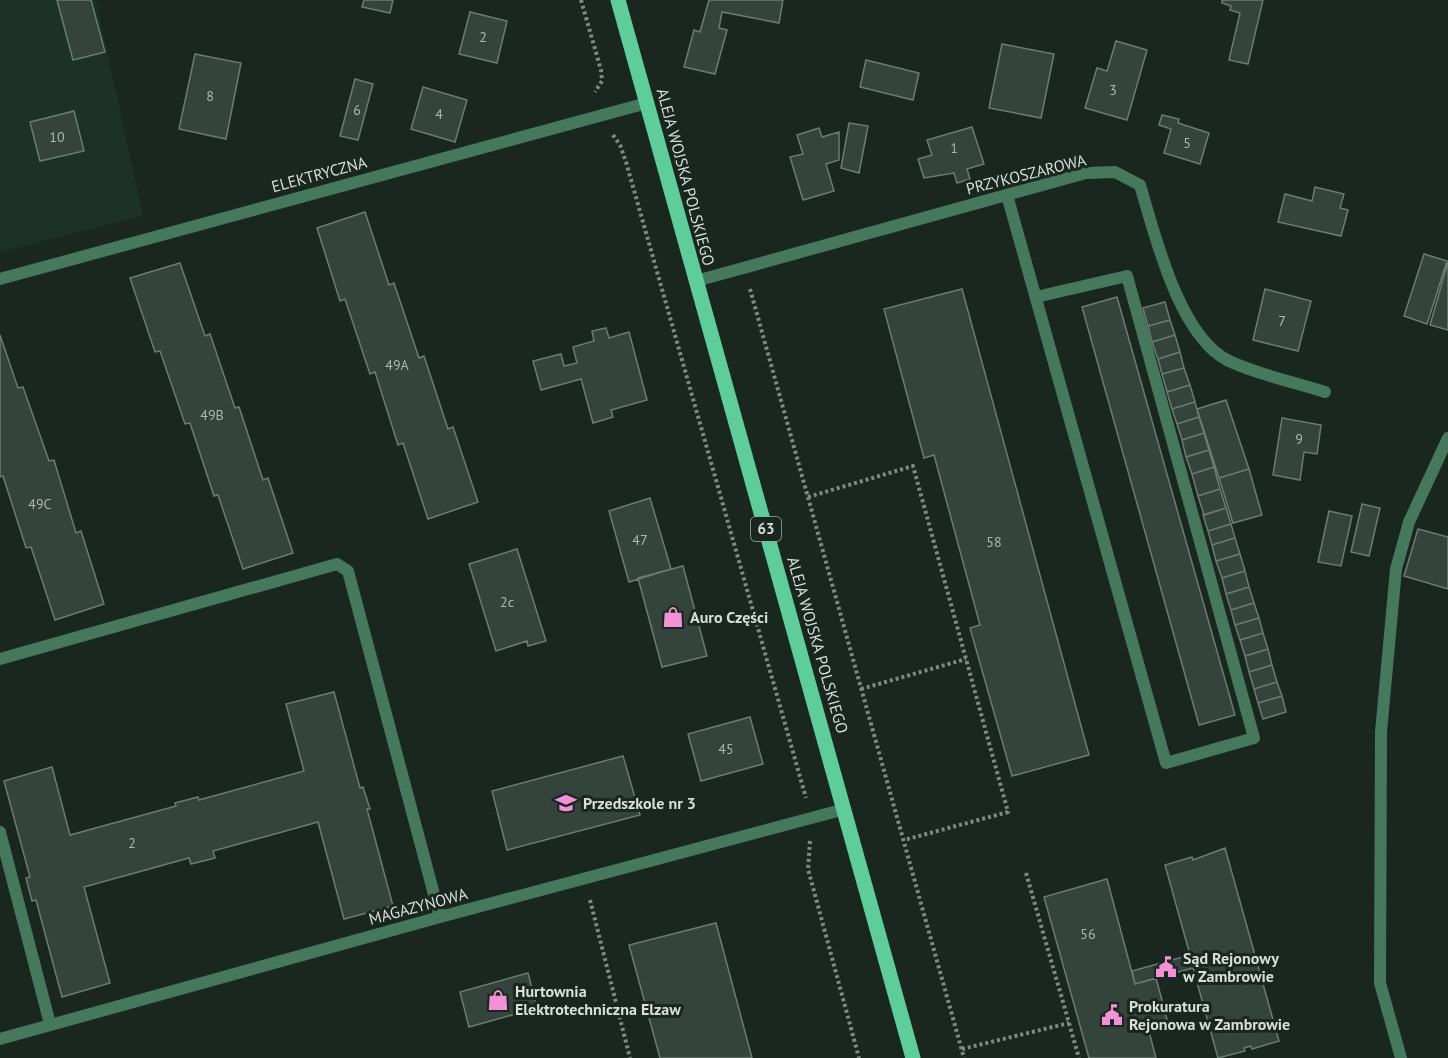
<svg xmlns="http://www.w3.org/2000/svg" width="1448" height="1058" viewBox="0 0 1448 1058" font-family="'PT Sans',sans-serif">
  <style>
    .built { fill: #1c3227 }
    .building { fill: #34433b; stroke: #6b7c72; stroke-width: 1.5 }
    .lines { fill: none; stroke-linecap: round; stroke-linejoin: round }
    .path { stroke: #7f8a84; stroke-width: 4; stroke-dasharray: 3 3; stroke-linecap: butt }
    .lane { stroke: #46785e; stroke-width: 12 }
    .street { stroke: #46785e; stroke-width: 12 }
    .primary { stroke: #5fcd99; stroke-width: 15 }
    .labels { text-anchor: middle; stroke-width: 6; stroke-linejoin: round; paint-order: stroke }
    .number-label { font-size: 14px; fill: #aeb8b2 }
    .shield { fill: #19271f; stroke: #9da8a2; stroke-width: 1.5 }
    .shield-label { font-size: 15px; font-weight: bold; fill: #d6dfda }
    .street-label { font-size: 16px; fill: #d6dfda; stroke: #19271f }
    .poi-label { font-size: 16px; font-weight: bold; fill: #d6dfda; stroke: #19271f; text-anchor: start }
  </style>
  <rect width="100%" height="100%" fill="#19271f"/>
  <!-- built -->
  <path class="built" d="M0 0H96L143 216 0 252Z"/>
  <!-- building -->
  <path class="building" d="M57 0H91L105 52 73 60Z
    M364 0H393L390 13 362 7Z
    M709 0H783L779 23 722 12 719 28 727 30 715 74 684 67 694 30 700 32Z
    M1222 0H1263L1248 64 1229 60 1240 13 1230 10 1231 6 1222 3Z
    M470 12 507 21 497 63 459 54Z
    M1116 41 1147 50 1127 120 1085 108 1097 68 1107 71Z
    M1002 44 1054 54 1041 118 989 108Z
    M195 54 241 63 226 139 179 129Z
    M866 60 919 73 913 100 860 87Z
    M355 79 373 84 358 140 340 136Z
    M423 87 467 100 455 142 411 129Z
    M74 111 84 151 40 161 30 122Z
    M1162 115 1179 119 1178 123 1209 133 1200 164 1164 153 1171 129 1159 125Z
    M849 123 868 126 859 173 841 168Z
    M972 127 984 164 967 169 970 179 957 183 954 173 924 178 918 159 932 155 927 140Z
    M819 128 822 137 839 132V160L826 164 834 191 803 200 790 157 803 154 797 135Z
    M1315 187 1344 194 1340 208 1348 210 1341 236 1278 222 1285 194 1312 201Z
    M365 212 389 285 394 283 419 358 424 356 448 429 453 427 478 502 428 519 403 443 398 445 375 372 370 374 345 299 340 301 317 228Z
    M1424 254 1447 261 1427 324 1404 316Z
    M1448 262V330L1430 325Z
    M180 263 205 336 210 334 235 408 239 407 263 480 268 478 293 553 243 569 218 495 214 496 190 423 185 424 160 351 155 352 130 278Z
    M962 289 1089 755 1012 776 970 628 980 625 934 455 924 458 884 309Z
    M1265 289 1311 301 1298 351 1253 340Z
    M1117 297 1235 715 1199 725 1082 307Z
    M1165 302 1170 320 1148 326 1143 308Z
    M1170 320 1175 335 1152 342 1148 326Z
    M606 328 609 338 629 332 647 400 611 410 613 417 593 423 581 379 541 390 533 361 561 354 564 366 577 363 573 347 594 341 592 331Z
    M0 335 18 388 23 387 49 461 54 460 76 533 81 531 104 604 55 620 31 547 26 548 3 476 0 477Z
    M1175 335 1180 352 1158 359 1152 342Z
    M1180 352 1184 368 1162 374 1158 359Z
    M1184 368 1190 385 1167 392 1162 374Z
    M1190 385 1195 402 1172 409 1167 392Z
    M1226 400 1249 469 1219 478 1197 409Z
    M1195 402 1199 417 1177 424 1172 409Z
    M1199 417 1204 433 1182 440 1177 424Z
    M1282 418 1321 425 1317 454 1304 452 1300 480 1273 475Z
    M1204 433 1209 450 1186 457 1182 440Z
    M1209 450 1214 467 1192 474 1186 457Z
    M1214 467 1220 489 1198 496 1192 474Z
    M1249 469 1262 515 1233 523 1219 478Z
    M1220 489 1226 508 1204 515 1198 496Z
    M650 498 671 569 629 582 609 511Z
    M1362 504 1380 508 1369 556 1351 552Z
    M1226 508 1231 524 1208 531 1203 515Z
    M1329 511 1352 516 1341 566 1318 562Z
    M1231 524 1235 538 1212 545 1208 531Z
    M1418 529 1448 537V589L1404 576Z
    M1235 538 1240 554 1216 561 1212 545Z
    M517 549 546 641 528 646 527 641 496 651 469 564Z
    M1240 554 1245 571 1222 578 1216 561Z
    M683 566 707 656 662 667 638 578Z
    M1245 571 1249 587 1226 594 1222 578Z
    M1249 587 1254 603 1231 610 1226 594Z
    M1254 603 1259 618 1235 625 1231 610Z
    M1259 618 1263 633 1240 640 1235 625Z
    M1263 633 1268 649 1245 656 1240 640Z
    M1268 649 1272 665 1249 672 1245 656Z
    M1272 665 1277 682 1254 689 1249 672Z
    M1277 682 1282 696 1258 703 1254 689Z
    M334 692 360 788 363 787 370 809H367L393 906 344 919 318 822 213 851 215 858 191 864 189 858 84 887 110 983 62 997 36 900 32 901 26 878 30 877 4 781 52 767 70 835 176 806 175 803 198 797 199 800 304 771 286 704Z
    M1282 696 1286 712 1263 719 1258 703Z
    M750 717 763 764 701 781 688 734Z
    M623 756 640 815 507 850 492 791Z
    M1225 848 1279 1041 1252 1049 1251 1046 1244 1048 1245 1051 1218 1058 1193 968 1135 984 1132 971 1190 955 1165 865 1192 857 1193 860Z
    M1107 879 1135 984 1156 978 1167 1019 1147 1024 1156 1058H1089L1044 897Z
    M716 923 752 1058H660L629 945Z
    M528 973 537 1008 469 1027 460 992Z"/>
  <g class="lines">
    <!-- path -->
    <path class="path" d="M581 0 601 70 602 81 595 92
      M613 135 620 145 626 162 806 798
      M750 289 964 1058
      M808 497 913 466 1008 812 904 840
      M861 689 966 659
      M810 841 808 869 859 1058
      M1026 873 1079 1058
      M590 900 630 1058
      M962 1049 1069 1023"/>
    <!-- lane -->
    <path class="lane" d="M1007 195 1166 763 1254 738 1127 276 1036 297
      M0 659 337 564 348 571 440 917
      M0 832 50 1024
      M1401 1058 1380 983 1381 732 1396 569 1409 522 1448 438"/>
    <!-- street -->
    <path class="street" d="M0 279 647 103
      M696 281 1086 173 1115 172 1140 185C1155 235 1179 337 1229 361 1259 375 1294 382 1325 392
      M0 1039 440 917 845 809"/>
    <!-- primary -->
    <path class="primary" d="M618 0 913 1058"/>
  </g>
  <!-- icons -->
  <defs>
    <symbol id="shop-bare" viewBox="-9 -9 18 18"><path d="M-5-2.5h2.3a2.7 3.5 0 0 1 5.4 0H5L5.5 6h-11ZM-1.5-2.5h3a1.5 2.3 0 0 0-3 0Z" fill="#f391d6" stroke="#19271f" stroke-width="2.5" paint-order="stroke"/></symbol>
    <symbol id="school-bare" viewBox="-9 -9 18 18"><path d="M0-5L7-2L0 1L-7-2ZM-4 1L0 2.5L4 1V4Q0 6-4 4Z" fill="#f391d6" stroke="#19271f" stroke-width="2.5" paint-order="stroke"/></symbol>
    <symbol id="civic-bare" viewBox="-9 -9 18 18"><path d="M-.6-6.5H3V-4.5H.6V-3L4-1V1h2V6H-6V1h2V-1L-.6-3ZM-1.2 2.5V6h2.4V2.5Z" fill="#f391d6" stroke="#19271f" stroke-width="2.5" paint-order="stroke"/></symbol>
  </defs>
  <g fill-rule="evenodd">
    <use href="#shop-bare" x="658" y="602" width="30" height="30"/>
    <use href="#school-bare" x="551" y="788" width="30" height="30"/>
    <use href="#civic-bare" x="1151" y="952" width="30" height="30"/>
    <use href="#shop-bare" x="483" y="985" width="30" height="30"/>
    <use href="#civic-bare" x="1097" y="1000" width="30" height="30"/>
  </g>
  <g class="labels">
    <!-- number labels -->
    <g class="number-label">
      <text x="483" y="42">2</text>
      <text x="1113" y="95">3</text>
      <text x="210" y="101">8</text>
      <text x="357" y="115">6</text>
      <text x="439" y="119">4</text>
      <text x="57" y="142">10</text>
      <text x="1187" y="148">5</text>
      <text x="954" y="153">1</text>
      <text x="1282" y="326">7</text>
      <text x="397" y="370">49A</text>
      <text x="212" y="420">49B</text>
      <text x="1299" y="444">9</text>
      <text x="40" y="509">49C</text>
      <text x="640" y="545">47</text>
      <text x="994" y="547">58</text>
      <text x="507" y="607">2c</text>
      <text x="726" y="754">45</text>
      <text x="132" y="848">2</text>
      <text x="1088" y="939">56</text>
    </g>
    <!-- shield labels -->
    <rect class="shield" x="751" y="517" width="30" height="24" rx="4.5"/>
    <g class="shield-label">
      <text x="766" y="534">63</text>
    </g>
    <!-- street labels -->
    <g class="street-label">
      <text transform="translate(319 174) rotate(-15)" y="6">ELEKTRYCZNA</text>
      <text transform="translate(1026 174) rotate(-14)" y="6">PRZYKOSZAROWA</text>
      <text transform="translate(686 177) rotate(75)" y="6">ALEJA WOJSKA POLSKIEGO</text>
      <text transform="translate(818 645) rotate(74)" y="6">ALEJA WOJSKA POLSKIEGO</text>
      <text transform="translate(418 906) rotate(-15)" y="6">MAGAZYNOWA</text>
    </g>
    <!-- poi labels -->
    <g class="poi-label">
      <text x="690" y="623">Auro Części</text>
      <text x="583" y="809">Przedszkole nr 3</text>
      <text x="1183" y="964">Sąd Rejonowy<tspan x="1183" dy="18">w Zambrowie</tspan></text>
      <text x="515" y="997">Hurtownia<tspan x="515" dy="18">Elektrotechniczna Elzaw</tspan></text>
      <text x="1129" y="1012">Prokuratura<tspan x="1129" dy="18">Rejonowa w Zambrowie</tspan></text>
    </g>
  </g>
</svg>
